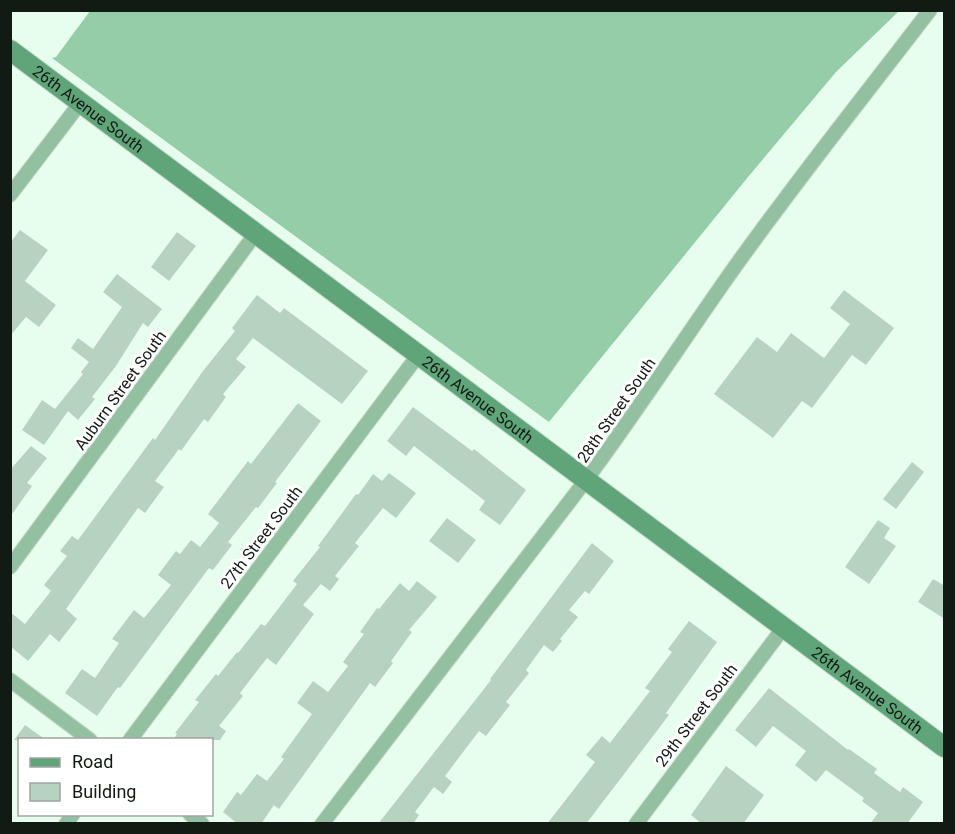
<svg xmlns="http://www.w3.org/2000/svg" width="955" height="834" viewBox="0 0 955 834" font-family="Roboto,sans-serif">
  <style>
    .forest { fill: #94cda7 }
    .building { fill: #b7d3bf }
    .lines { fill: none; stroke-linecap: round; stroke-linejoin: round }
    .street-casing { stroke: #c5dacb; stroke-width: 16 }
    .secondary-casing { stroke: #c5dacb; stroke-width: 22 }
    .street { stroke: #94c0a2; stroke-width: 14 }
    .secondary { stroke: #60a479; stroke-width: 20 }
    .labels { text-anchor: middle; stroke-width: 6; stroke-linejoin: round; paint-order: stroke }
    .street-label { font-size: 16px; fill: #111b14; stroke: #fff }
  </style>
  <rect width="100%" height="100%" fill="#e7feee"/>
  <!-- forest -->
  <path class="forest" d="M90 11V10L899 11 836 72 748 177 549 422 52 58 56 57Z"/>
  <!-- building -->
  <path class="building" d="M20 230 48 250 25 281 56 305 39 327 26 317 10 336V243Z
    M177 232 196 246 169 281 151 267Z
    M117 274 162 309 148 327 143 323 116 366 92 397 95 399 78 420 68 411 44 445 22 430 42 400 55 409 83 374 81 372 89 362 71 348 78 338 93 349 122 307 103 292Z
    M844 290 894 328 866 365 852 355 812 408 802 401 773 438 714 394 757 337 777 352 791 333 824 358 850 324 830 308Z
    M257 295 280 313 284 308 368 371 342 404 253 338 236 359 246 367 223 394 226 397 208 422 204 419 181 451 179 449 155 481 164 487 145 513 138 508 66 609 77 619 59 642 50 634 28 661 10 646V612L25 624 51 591 44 585 67 556 60 551 72 536 78 540 153 438 155 440 203 371 235 331 232 328Z
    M298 403 321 421 275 482 277 483 258 508 256 507 228 542 232 545 213 570 209 568 120 688 118 687 97 716 65 693 82 669 95 678 119 643 112 639 134 610 144 618 171 585 158 575 176 551 180 554 191 540 200 547 219 523 208 514 248 461 251 464Z
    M413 407 472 451 474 449 526 490 500 525 479 510 485 501 414 446 406 456 387 441Z
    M31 446 47 458 27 483 32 486 10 517V470Z
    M912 462 924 472 896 509 883 499Z
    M389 473 416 493 396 518 383 508 355 543 359 546 335 576 339 579 330 591 321 584 303 605 314 614 276 665 267 658 240 693 243 696 219 726 226 731 220 740H173L177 734 175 733 199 702 195 700 216 674 218 676 237 652 238 653 261 624 265 626 297 584 293 581 320 547 318 546 356 494 358 495 373 474 382 481Z
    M447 518 476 540 458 563 429 541Z
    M878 520 890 528 884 538 896 546 869 584 845 567Z
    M592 543 614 561 589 594 585 591 569 610 578 617 560 639 562 641 553 652 544 645 526 670 529 673 506 702 510 705 486 736 479 731 445 776 452 782 443 794 434 787 415 812 419 815 413 824H378L491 680 490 679Z
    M933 579 945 586V619L918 602Z
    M417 581 437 597 409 630 412 632 391 661 393 663 375 687 370 683 279 809 274 805 261 824H238L223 812 237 792 241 795 257 774 267 781 284 759 281 757 312 714 297 703 313 681 328 692 348 666 343 662 364 634 360 632 377 608 379 609 400 583 409 591Z
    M689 621 717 642 666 713 669 715 586 824H547L595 762 586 755 602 736 610 743 650 691 645 688 672 652 668 649Z
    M769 688 848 750 849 749 877 769 874 773 900 792 903 787 923 802 907 824H870L878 813 862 801 864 798 826 770 816 782 795 765 806 751 773 726 756 747 735 730Z
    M25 725 46 740H14Z
    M726 766 764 795 743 824H702L691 815Z"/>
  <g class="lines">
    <defs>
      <path id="street" d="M10 195 81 102
        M10 567 256 233
        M10 680 90 740
        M130 740 419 354
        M190 814 202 824
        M66 824 73 814
        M322 824 586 480C635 414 680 345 727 278 791 187 862 99 930 10
        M636 824 784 627"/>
      <g id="secondary">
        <path id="s1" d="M10 50 944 747"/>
      </g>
    </defs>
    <!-- street casing -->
    <use href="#street" class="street-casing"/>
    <!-- secondary casing -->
    <use href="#secondary" class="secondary-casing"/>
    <!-- street -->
    <use href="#street" class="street"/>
    <!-- secondary -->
    <use href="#secondary" class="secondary"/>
  </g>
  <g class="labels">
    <!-- street labels -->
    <g class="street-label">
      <text dy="6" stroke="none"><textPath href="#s1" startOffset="98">26th Avenue South</textPath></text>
      <text transform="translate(120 390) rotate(-54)" y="6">Auburn Street South</text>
      <text dy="6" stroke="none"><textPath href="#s1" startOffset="584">26th Avenue South</textPath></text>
      <text transform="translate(616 410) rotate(-55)" y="6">28th Street South</text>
      <text transform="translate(261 537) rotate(-53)" y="6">27th Street South</text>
      <text dy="6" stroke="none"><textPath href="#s1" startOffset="1070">26th Avenue South</textPath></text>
      <text transform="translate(696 715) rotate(-53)" y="6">29th Street South</text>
    </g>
  </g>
  <!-- border -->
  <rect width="955" height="834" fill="none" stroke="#111b14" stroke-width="24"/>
  <!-- legend -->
  <rect x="18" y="738" width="195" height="78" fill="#ffffff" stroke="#a0a4a1" stroke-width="1.5"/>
  <rect x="30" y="758" width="30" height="9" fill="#60a479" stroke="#a0a4a1" stroke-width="1.5"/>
  <text x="72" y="768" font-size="18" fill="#111b14">Road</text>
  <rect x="30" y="783" width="30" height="18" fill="#b7d3bf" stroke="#a0a4a1" stroke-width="1.5"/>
  <text x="72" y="798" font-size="18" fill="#111b14">Building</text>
</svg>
